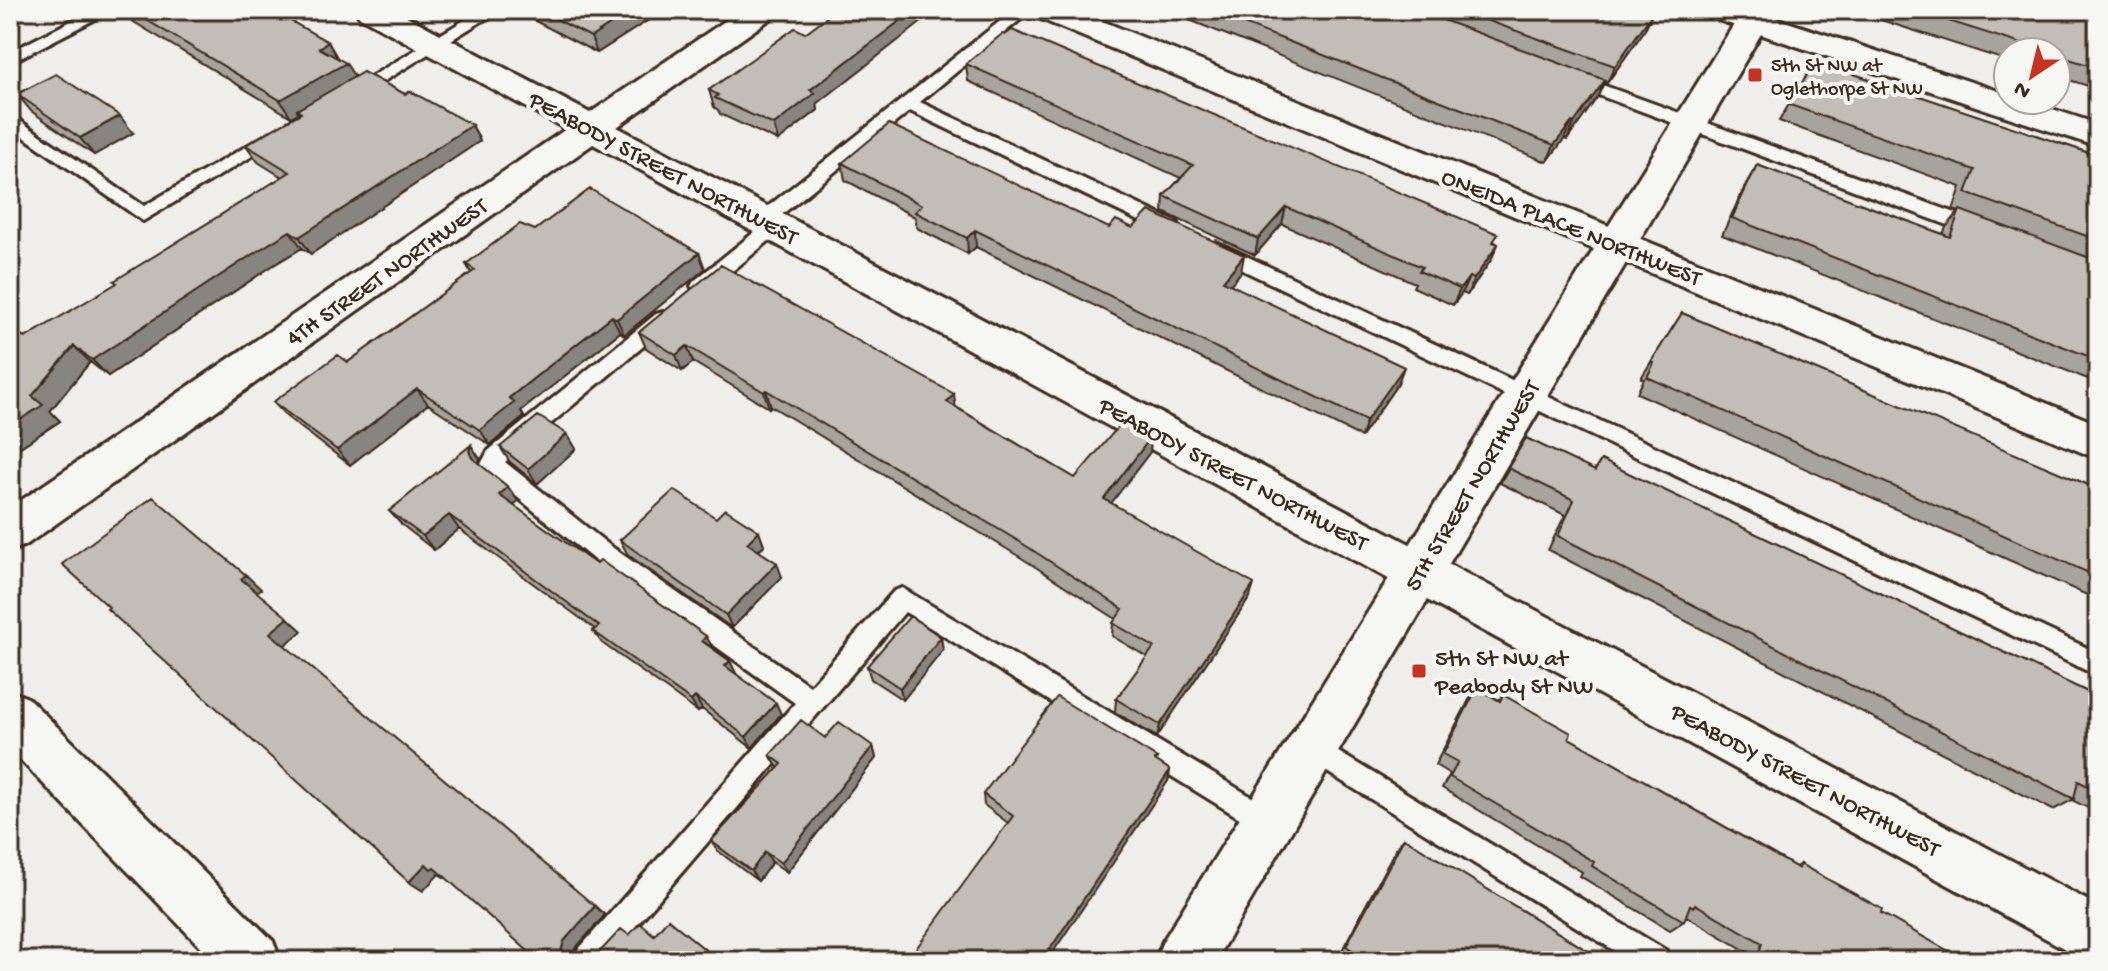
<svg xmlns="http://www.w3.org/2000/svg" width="2108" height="971" viewBox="0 0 2108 971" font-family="'Gochi Hand',sans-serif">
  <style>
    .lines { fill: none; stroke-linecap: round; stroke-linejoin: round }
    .service-casing { stroke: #3b2a1e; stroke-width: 6 }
    .minor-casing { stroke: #3b2a1e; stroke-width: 6 }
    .tertiary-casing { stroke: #3b2a1e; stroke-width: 6 }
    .service { fill: #f6f6f2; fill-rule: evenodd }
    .minor { fill: #f6f6f2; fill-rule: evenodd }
    .tertiary { fill: #f6f6f2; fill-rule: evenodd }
    .wall { fill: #a7a39d; stroke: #3b2a1e; stroke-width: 2 }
    .shaded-wall { fill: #888480; stroke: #3b2a1e; stroke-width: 2 }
    .building { fill: #c2bdb7; stroke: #3b2a1e; stroke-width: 2 }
    .poi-dot { fill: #c8321e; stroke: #f6f6f2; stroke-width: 3 }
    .labels { text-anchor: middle; stroke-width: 8; stroke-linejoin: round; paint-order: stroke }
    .far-poi-label { font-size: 20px; fill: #3b2a1e; stroke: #f6f6f2; text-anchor: start }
    .street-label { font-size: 24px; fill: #3b2a1e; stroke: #f6f6f2 }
    .poi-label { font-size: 24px; fill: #3b2a1e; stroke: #f6f6f2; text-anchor: start }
  </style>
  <rect width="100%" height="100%" fill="#efeeea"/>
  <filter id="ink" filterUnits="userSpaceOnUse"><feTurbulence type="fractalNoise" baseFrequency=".0125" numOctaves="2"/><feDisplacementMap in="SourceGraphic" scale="16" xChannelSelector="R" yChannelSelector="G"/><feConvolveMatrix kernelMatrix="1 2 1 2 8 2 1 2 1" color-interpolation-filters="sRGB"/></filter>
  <g filter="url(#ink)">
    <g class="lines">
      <defs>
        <path id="service" d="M93 10H113L10 63V52Z
          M481 10H500L358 97H346L344 93Z
          M1014 10H1032L920 102 1178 223 1180 228 1178 233H1164L910 111 775 220 783 226 781 231 708 291H694L691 286 694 281 762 226 754 220 756 216Z
          M1572 74 1986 224 1988 229 1986 234H1972L1566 83 1564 79Z
          M10 114 144 206 271 132H283L286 136 143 221 10 127Z
          M1216 242 2098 653V676L1209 254 1207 249Z
          M663 312 670 314 673 319 670 324 505 462 609 545 810 686 894 591 902 588 1277 812 1281 821 1277 830 1268 834 1259 830 905 612 606 961H573L577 951 795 703 593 559 484 470 481 464 488 451 656 314Z
          M1312 736 1667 951 1671 961H1631L1303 757 1299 748 1303 739Z"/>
        <path id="minor" d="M355 10H395L590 113 741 10H778L773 17 617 127 2098 906V961L2078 956 593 144 26 545 10 551V508L566 129 360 17Z
          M1031 10H1075L2098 424V459L1036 17Z
          M1704 10H1751L2008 94V100H2025L2098 124V147L1709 17Z
          M10 691 28 698 273 941 281 961H214L10 749Z"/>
        <path id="tertiary" d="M1743 10H1775L1215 961H1155L1163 941Z"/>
      </defs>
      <!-- service casing -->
      <use href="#service" class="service-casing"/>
      <!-- minor casing -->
      <use href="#minor" class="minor-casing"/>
      <!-- tertiary casing -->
      <use href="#tertiary" class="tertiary-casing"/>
      <!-- service -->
      <use href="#service" class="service"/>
      <!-- minor -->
      <use href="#minor" class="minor"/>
      <!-- tertiary -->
      <use href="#tertiary" class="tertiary"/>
    </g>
    <!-- wall -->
    <path class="wall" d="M114 10H271L328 42 337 58 354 77 405 94 472 125 480 141 311 254 302 248 272 266 108 376 90 362 50 411 60 421 14 451 10 448V326L25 338 116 284 282 177 258 162 246 145 299 114 298 113 291 117Z
      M514 10H664L597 53Z
      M1164 10H1651L1650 13 1652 14 1644 31 1607 83 1604 82 1598 96 1567 140 1564 139 1547 162Z
      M1850 10H2098V89L2056 76V52H2008V61Z
      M1815 61 2098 156V383L1722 235 1747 182 1757 165 1943 234 1946 227 1959 212 1953 210 1961 187 1779 121Z
      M966 64 1495 242 1498 244 1491 260 1467 295 1462 293 1453 305 1413 287 1415 283 1282 224 1255 255 1163 212 1164 196 1181 178 968 81Z
      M709 90 817 104 818 110 778 141 720 114 718 110 714 107Z
      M17 94 133 133 94 155 31 111Z
      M842 163 1109 228H1133L1241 272 1230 284 1398 383 1361 437 976 247 968 254 917 228 915 217 845 180Z
      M535 230 699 253 705 269 624 335 620 332 521 411 524 417 490 445 428 404 350 465 287 417 273 402 348 362 471 273 466 264Z
      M1682 313 2098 489V600L1637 393 1644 379 1641 378Z
      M639 332 956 407 1075 478 1151 437 1150 452 1111 503 1250 597 1157 737 1115 712 1116 699 1147 657 1112 636 1113 623 1116 619 1020 557 771 406 769 408 693 362 682 371 646 348Z
      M567 434 576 449 537 484 510 462 500 447Z
      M1526 438 1594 471 1601 460 2098 697V813L2072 800 2053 810 1548 550 1565 515 1500 483Z
      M480 459 479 464 508 487 518 501 513 505 713 648 735 673 781 714 752 748 702 709 698 712 602 643 593 631 595 629 459 529 434 550 401 524 389 511Z
      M716 518 759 531 764 545 759 551 782 577 732 628 628 555 620 540Z
      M943 650 903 700 871 679 867 666Z
      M1477 688 1499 700 1503 695 1569 738 1796 867 1800 864 1881 913 1966 961H1743L1746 951 1686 916 1684 921 1670 930 1580 876 1582 872 1442 788 1450 774 1435 765 1469 700Z
      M825 738 873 746 876 758 787 872 772 862 758 881 718 851 711 841 778 768 770 755Z
      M1157 758 1156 761 1170 770 1168 781 1008 823 984 805 983 794Z
      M1404 838 1604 961H1350L1340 954 1396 848Z"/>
    <!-- shaded-wall -->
    <path class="shaded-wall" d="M632 10H664L597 53 591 37Z
      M914 10H937L817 104 818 110 778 141 774 125 810 90Z
      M1651 10 1644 24 1652 14 1644 31 1607 83 1615 66Z
      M328 42 338 59 319 48Z
      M346 63 356 79 297 110 298 113 291 117 280 100Z
      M1605 80 1598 96 1567 140 1574 123Z
      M120 116 133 133 94 155 80 138Z
      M1572 122 1564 139 1547 162 1554 145Z
      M472 125 480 141 311 254 299 237Z
      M1286 207 1282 224 1255 255 1258 239Z
      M975 230 976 247 968 254 967 238Z
      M290 231 302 248 272 266 108 376 92 360 259 250Z
      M1498 244 1491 260 1467 295 1474 279Z
      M699 253 705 269 624 335 617 319Z
      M1244 255 1241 272 1220 297 1223 281Z
      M1469 277 1462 293 1453 305 1460 289Z
      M612 316 620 332 521 411 524 417 490 445 480 430 509 398Z
      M74 346 90 362 50 411 60 421 14 451 10 448V426L32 396Z
      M687 346 693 362 682 371 676 355Z
      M1404 367 1398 383 1361 437 1366 421Z
      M417 389 428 404 350 465 337 450Z
      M766 390 771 406 769 408 764 392Z
      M954 394 956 410 947 402Z
      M567 434 576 449 537 484 528 469Z
      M1151 437 1150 452 1103 514 1104 499Z
      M471 445 480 459 478 465 482 472 469 451Z
      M508 487 518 501 509 509 499 495Z
      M449 515 459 529 434 550 423 536Z
      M759 531 764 545 752 557 747 543Z
      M777 563 782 577 732 628 726 615Z
      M246 575 261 589 256 592 241 579Z
      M1254 584 1250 597 1157 737 1160 725Z
      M288 618 302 631 284 646 270 633Z
      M706 636 713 648 702 641Z
      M941 637 943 650 903 700 900 688Z
      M730 661 736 673 731 678 725 666Z
      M695 697 702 709 698 712 691 701Z
      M776 703 781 714 752 748 746 737Z
      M873 746 876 758 787 872 781 863Z
      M1170 770 1168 781 1047 961H1042Z
      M765 852 772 862 758 881 751 871Z
      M426 864 434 867 447 876 445 878 439 874 423 891 409 882Z
      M595 906 605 915 575 949 571 961 560 955 564 941Z"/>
    <!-- building -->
    <path class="building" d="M130 10H271L328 42 319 48 346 63 280 100Z
      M539 10H632L591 37Z
      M836 10H914L810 90 815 93 774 125 715 98 718 95 709 90 795 28 805 33Z
      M1208 10H1416L1605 80 1574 123 1572 122 1554 145Z
      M1458 10H1650L1649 13 1652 14 1615 66Z
      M1914 10H2098V68L2056 55V52H2047Z
      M1012 30 1498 234 1493 242 1498 244 1474 279 1469 277 1460 289 1419 271 1422 267 1286 207 1258 239 1164 196 1193 165 966 64 1002 34 1005 35Z
      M1815 61 2098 156V240L1966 193 1975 170 1790 105Z
      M363 72 405 94 410 91 472 125 299 237 290 231 259 250 92 360 74 346 32 396 43 405 10 426V326L25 338 117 283 114 281 290 172 246 145 301 113 297 110Z
      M56 74 120 116 80 138 17 94Z
      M889 124 1109 228 1116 220 1133 228 1149 211 1244 255 1223 281 1404 367 1366 421 975 230 967 238 915 212 922 205 842 163Z
      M1757 165 1950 237 1960 210 2098 261V360L1732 218Z
      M590 189 699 253 617 319 612 316 509 398 515 402 480 430 417 389 337 450 273 402 338 355 348 362 475 270 466 264 520 224 535 230Z
      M721 265 954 394 947 402 1075 478 1123 421 1151 437 1104 499 1254 584 1160 725 1116 699 1154 647 1113 623 1123 609 1020 542 766 390 764 392 687 346 676 355 639 332Z
      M1682 313 2098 489V577L1647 377 1654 363 1651 362Z
      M538 416 567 434 528 469 500 447Z
      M1526 438 1595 471 1601 460 2098 697V791L2078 781 2074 799 1558 536 1574 500 1508 468Z
      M471 445 469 451 472 458 508 487 499 495 596 564 600 560 706 636 702 641 730 661 725 666 776 703 746 737 695 697 691 701 593 631 599 626 449 515 423 536 389 511Z
      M674 490 716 518 725 509 759 531 747 543 777 563 726 615 620 540Z
      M153 497 246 575 241 579 288 618 270 633 595 906 564 941 560 955 596 956 621 929 629 935 640 923 654 935 668 919 719 961H539L434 867 431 869 426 864 409 882 107 609 109 607 62 564Z
      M910 616 941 637 900 688 867 666Z
      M1477 688 1500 701 1503 695 1571 733 1569 738 1799 869 1800 864 1882 909 1881 913 1966 961H1758L1757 960 1762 943 1695 904 1694 907 1690 905 1684 921 1592 866 1594 862 1450 777 1458 762 1443 754Z
      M1057 697 1157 758 1155 760 1170 770 1042 961H907L1013 816 983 794Z
      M801 720 825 738 839 722 873 746 781 863 765 852 751 871 711 841 782 764 770 755Z
      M1404 838 1604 961H1369L1346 946Z
      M752 955 758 961H747Z"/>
  </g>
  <!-- markers -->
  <g class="poi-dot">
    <rect x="1747" y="67" width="16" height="16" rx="4"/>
    <rect x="1411" y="663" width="16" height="16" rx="4"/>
  </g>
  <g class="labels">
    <!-- far-poi labels -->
    <g class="far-poi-label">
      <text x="1771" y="71">5th St NW at<tspan x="1771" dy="23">Oglethorpe St NW</tspan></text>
    </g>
    <!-- street labels -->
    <g class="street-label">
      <text transform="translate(664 167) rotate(28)" y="8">PEABODY STREET NORTHWEST</text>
      <text transform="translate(1572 226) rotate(22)" y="8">ONEIDA PLACE NORTHWEST</text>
      <text transform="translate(386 271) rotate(-35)" y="8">4TH STREET NORTHWEST</text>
      <text transform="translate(1234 473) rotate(28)" y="8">PEABODY STREET NORTHWEST</text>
      <text transform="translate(1471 485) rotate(-59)" y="8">5TH STREET NORTHWEST</text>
      <text transform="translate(1806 779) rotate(28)" y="8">PEABODY STREET NORTHWEST</text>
    </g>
    <!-- poi labels -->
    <g class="poi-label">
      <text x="1435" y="665">5th St NW at<tspan x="1435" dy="28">Peabody St NW</tspan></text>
    </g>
  </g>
  <!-- margin -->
  <rect width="2108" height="971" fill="none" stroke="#f6f6f2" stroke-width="40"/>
  <rect x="20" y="20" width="2068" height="931" fill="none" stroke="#3b2a1e" stroke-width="3" filter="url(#ink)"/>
  <!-- north arrow -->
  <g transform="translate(2032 76) rotate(215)"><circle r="38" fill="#f6f6f2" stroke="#aba49d" stroke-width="2"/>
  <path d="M0-6L14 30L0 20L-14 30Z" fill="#c8321e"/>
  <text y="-12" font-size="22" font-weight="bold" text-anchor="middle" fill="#3b2a1e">N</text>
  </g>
</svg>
